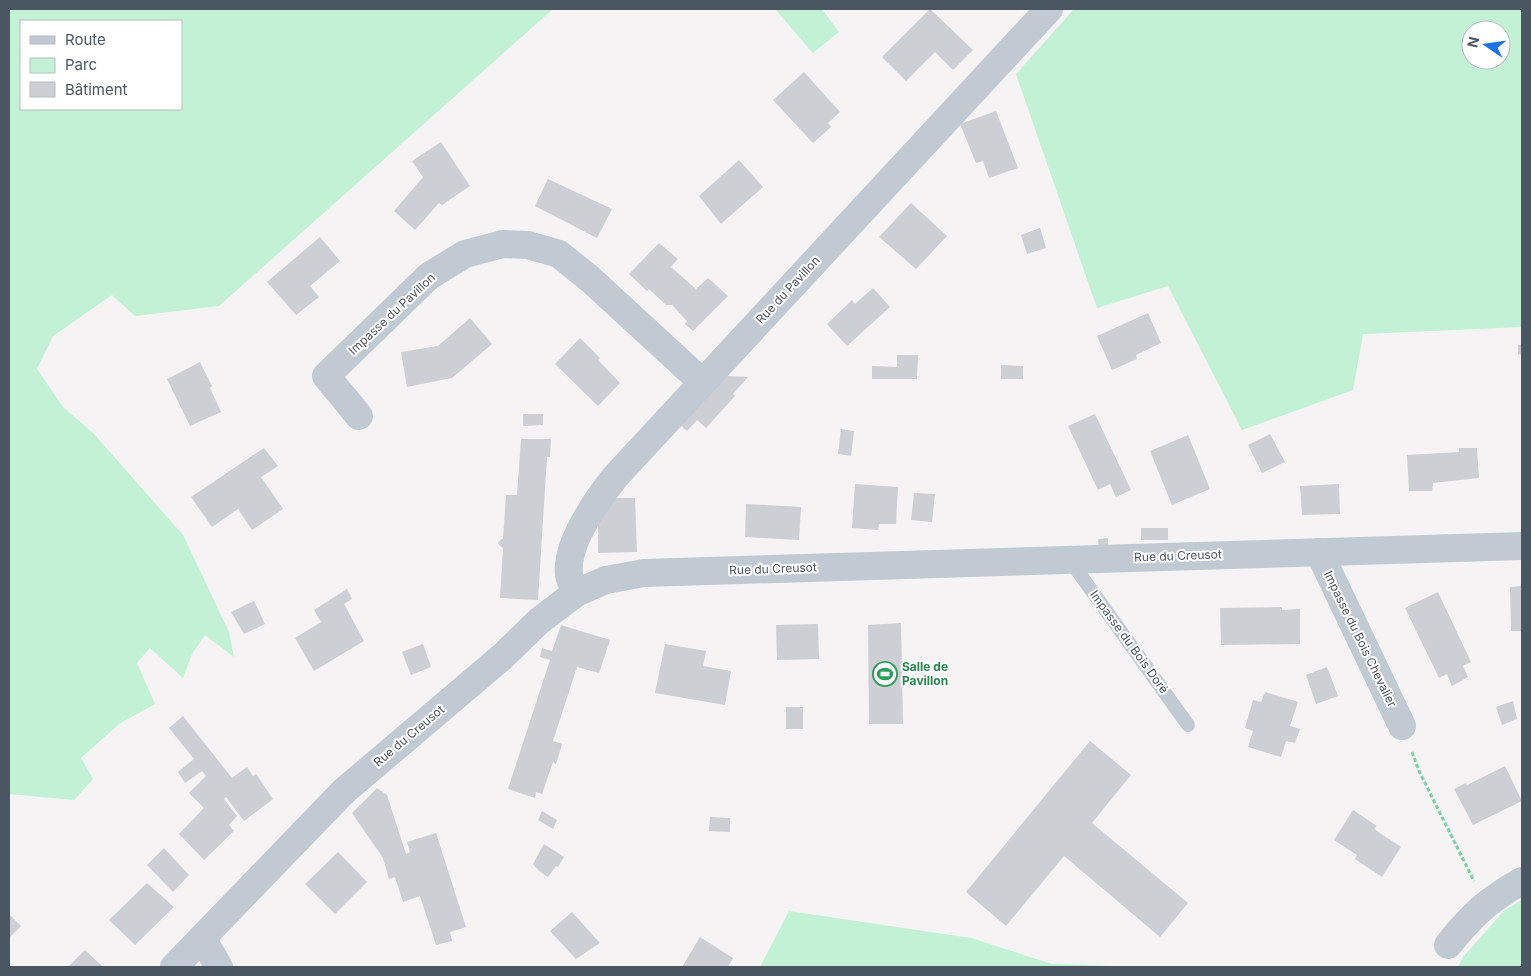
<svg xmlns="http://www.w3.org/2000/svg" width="1531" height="976" viewBox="0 0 1531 976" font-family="Inter,sans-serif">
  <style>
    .green { fill: #c3f1d5; fill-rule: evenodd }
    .building { fill: #cdcfd5 }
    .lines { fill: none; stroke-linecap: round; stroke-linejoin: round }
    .path { stroke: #7ad0a6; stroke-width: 3; stroke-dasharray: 4 2.5; stroke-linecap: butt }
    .service { stroke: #c1cad2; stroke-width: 14 }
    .minor { stroke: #c1cad2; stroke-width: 28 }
    .tertiary { stroke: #c1cad2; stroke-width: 28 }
    .labels { text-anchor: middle; stroke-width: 4; stroke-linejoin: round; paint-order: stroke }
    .street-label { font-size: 12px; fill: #4a5661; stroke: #fff }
    .leisure-label { font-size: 12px; font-weight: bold; fill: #27864d; stroke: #fff; text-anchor: start }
  </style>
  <rect width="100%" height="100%" fill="#f5f3f3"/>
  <!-- green -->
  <path class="green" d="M9 9H553L219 306 135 316 112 295 53 336 37 369 63 407 94 434 183 535 229 632 234 657 205 635 192 654 183 678 150 648 137 663 155 704 119 724 81 758 93 779 74 800 9 794ZM181 21V109H21V21Z
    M775 9H822L839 32 813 53Z
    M1074 9H1522V327L1363 334 1353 390 1242 430 1168 286 1097 308 1016 74ZM1471 30H1501V60H1471Z
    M1522 900V967H1458L1463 957 1505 910Z
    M789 911 971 938 1052 964 1140 967H760Z"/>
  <!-- building -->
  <path class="building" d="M930 9 973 50 953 70 935 52 906 81 882 57Z
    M804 72 840 112 828 123 831 127 813 143 773 100Z
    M996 111 1018 168 989 178 983 161 976 163 960 124Z
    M441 142 470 186 442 205 439 203 415 230 394 211 423 177 412 161Z
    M739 160 763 187 721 224 699 196Z
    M548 179 612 209 597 238 535 206Z
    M911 203 947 236 916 269 879 237Z
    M1040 228 1046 248 1027 254 1021 235Z
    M320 237 340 261 310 286 319 297 296 315 267 282Z
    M659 243 678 259 671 267 696 289 708 278 728 296 693 331 685 324 687 321 672 305H666L649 289 647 291 629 274Z
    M873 288 890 307 847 346 827 324 852 300 855 304Z
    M1148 313 1161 343 1136 355 1137 359 1112 370 1097 336Z
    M470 318 492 344 452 378 407 387 401 352 438 346Z
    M580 338 600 358 598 360 620 383 598 406 555 364Z
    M1518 345H1522V355L1518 354Z
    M897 355H918L917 379H872V366L897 367Z
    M200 362 212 386 210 388 221 412 190 426 167 379Z
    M1001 365 1023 366V379H1001Z
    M726 376 748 377 733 394 735 396 706 428 697 420 687 431 680 425Z
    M523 414H543V425L523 426Z
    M1095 414 1131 490 1116 497 1110 484 1098 490 1068 426Z
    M841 429 854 431 851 456 838 454Z
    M1270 434 1285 462 1262 473 1248 445Z
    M1188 435 1210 489 1172 505 1150 451Z
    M521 439H551L550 457H547L538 600 500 598 503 548 500 546 498 543 500 540 503 539 506 495H517Z
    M264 448 278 466 261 477 283 509 252 530 238 509 212 527 191 497Z
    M1459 448H1477L1479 478 1433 483 1432 491H1409L1407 455 1459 452Z
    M855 484 898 487 896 524H879L878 530 852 528Z
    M1339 484 1340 514 1302 515 1300 486Z
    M914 493 935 494 932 522 911 520Z
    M614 498H635L637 552 598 553V524Z
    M746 504 801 507 799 540 745 537Z
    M1141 528H1168V540H1141Z
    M1108 538V548L1099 549 1098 539Z
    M1522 586V631H1511L1510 587Z
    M347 589 352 599 344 604 364 641 314 671 295 638 321 622 314 610Z
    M1438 592 1471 662 1463 666 1468 677 1452 686 1447 674 1439 678 1405 608Z
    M254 601 265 624 244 634 231 612Z
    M1282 607V610L1300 609V644L1221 645 1220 608Z
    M901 623 903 724H869L868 625Z
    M818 624 819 659 777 660 776 625Z
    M561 625 610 640 599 673 577 667 553 741 562 744 556 764 553 762 542 794 536 792 535 798 508 789 550 660 540 657 542 648 552 651Z
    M423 644 431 667 411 675 402 652Z
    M665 644 706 651 703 666 731 671 725 705 655 693Z
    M1327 667 1338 696 1316 704 1306 675Z
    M1265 692 1298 702 1290 726 1300 729 1295 743 1286 741 1281 757 1248 747 1253 731 1245 728 1253 700 1261 702Z
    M1513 701 1517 719 1502 725 1496 707Z
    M786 707H803V729H786Z
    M183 716 232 778 247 767 253 776 256 774 273 799 244 821 226 797 224 799 237 816 229 825 234 831 204 860 179 834 204 808 189 793 206 776 202 771 185 783 178 772 194 759 169 728Z
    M1090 741 1131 775 1092 823 1188 903 1160 937 1064 856 1006 926 966 892Z
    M1505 766 1522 801 1473 825 1454 789 1466 783 1467 785Z
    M377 788 387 795 406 854 410 852 407 842 436 833 466 927 450 932 452 941 436 945 420 896 403 902 395 877 389 879 383 858 352 813Z
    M1353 810 1377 826 1374 829 1401 847 1382 877 1355 859 1357 855 1334 840Z
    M542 811 557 820 553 829 538 820Z
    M710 817 730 818V832L709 831Z
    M544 844 564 857 558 867 556 866 548 877 539 871 533 864Z
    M164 848 189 875 173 892 147 865Z
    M338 852 367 882 335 914 305 884Z
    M147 883 174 907 135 945 109 920Z
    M572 912 600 943 576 959 550 931Z
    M9 914 21 926 9 938Z
    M700 937 733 958 728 967H682Z
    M85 950 103 967H68Z"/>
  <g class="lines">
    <!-- path -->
    <path class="path" d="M1412 752 1419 771 1474 881"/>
    <!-- service -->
    <path class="service" d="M1069 559 1188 725"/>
    <!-- minor -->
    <path class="minor" d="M359 416 326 376 429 276 465 254 503 244 528 245 559 254 590 279 702 382
      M1319 552 1402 726
      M576 593C574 587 570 581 569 575 565 544 597 500 615 477L1049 9
      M202 938 219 967
      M1448 945C1472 915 1488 900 1522 881"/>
    <!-- tertiary -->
    <path class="tertiary" d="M174 967 344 791 502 657 539 621 576 593 606 580 644 573 1522 546"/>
  </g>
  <!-- icons -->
  <defs>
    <symbol id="stadium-ring" viewBox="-11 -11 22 22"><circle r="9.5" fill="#fff" stroke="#2e9e5b" stroke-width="1.5"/><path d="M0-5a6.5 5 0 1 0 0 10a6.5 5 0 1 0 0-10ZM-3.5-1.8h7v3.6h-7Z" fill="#2e9e5b"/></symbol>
  </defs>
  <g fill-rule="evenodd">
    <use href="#stadium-ring" x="871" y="660" width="28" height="28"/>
  </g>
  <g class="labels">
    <!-- street labels -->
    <g class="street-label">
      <text transform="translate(788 290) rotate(-47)" y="4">Rue du Pavillon</text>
      <text transform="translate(392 314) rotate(-43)" y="4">Impasse du Pavillon</text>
      <text transform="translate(1178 556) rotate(-2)" y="4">Rue du Creusot</text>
      <text transform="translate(773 569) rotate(-2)" y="4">Rue du Creusot</text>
      <text transform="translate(1360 639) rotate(64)" y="4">Impasse du Bois Chevalier</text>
      <text transform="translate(1129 642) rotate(54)" y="4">Impasse du Bois Doré</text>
      <text transform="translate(409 736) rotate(-40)" y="4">Rue du Creusot</text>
    </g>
    <!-- leisure labels -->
    <g class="leisure-label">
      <text x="902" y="671">Salle de<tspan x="902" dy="14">Pavillon</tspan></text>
    </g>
  </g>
  <!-- border -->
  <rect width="1531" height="976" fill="none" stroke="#4a5661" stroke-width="20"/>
  <!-- legend -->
  <rect x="20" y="20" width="162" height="90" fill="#ffffff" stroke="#b7bbc0"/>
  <rect x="30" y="36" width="25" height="8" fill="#c1cad2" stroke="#b7bbc0"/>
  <text x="65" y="45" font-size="15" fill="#4a5661">Route</text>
  <rect x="30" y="58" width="25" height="15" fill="#c3f1d5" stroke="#b7bbc0"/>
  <text x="65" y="70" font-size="15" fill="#4a5661">Parc</text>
  <rect x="30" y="82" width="25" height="15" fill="#cdcfd5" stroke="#b7bbc0"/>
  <text x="65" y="95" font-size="15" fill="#4a5661">Bâtiment</text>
  <!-- north arrow -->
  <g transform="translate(1486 45) rotate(283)"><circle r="24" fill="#ffffff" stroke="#b7bbc0"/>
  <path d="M0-4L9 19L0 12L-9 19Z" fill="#1a73e8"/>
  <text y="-8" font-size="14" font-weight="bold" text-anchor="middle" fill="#4a5661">N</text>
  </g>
</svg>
